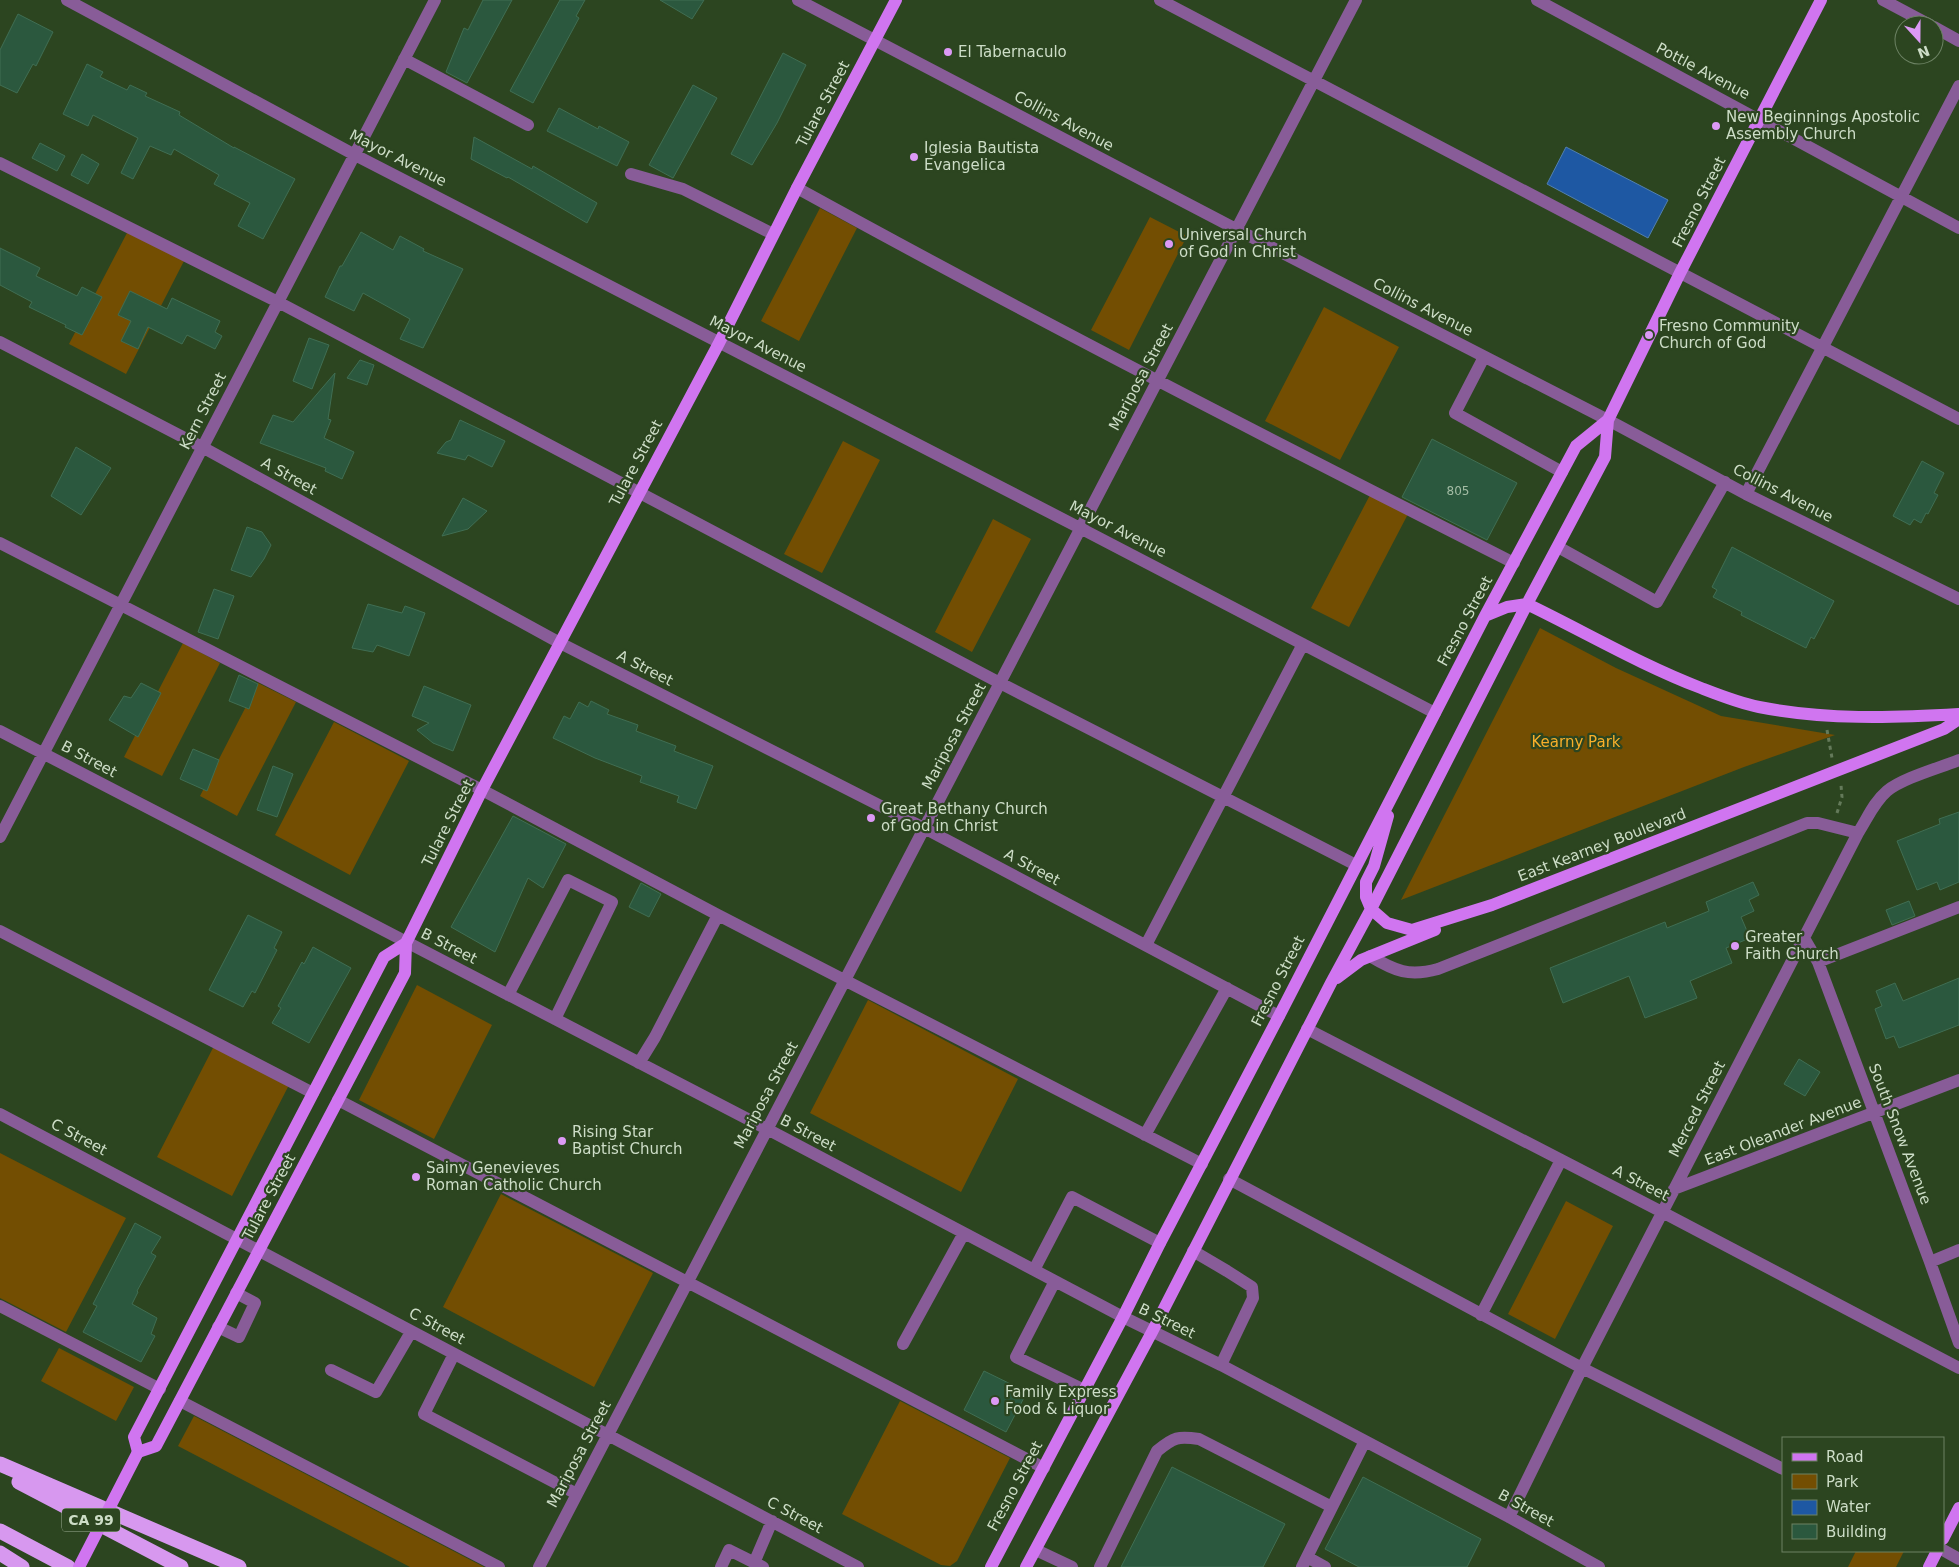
<svg xmlns="http://www.w3.org/2000/svg" width="1959" height="1567" viewBox="0 0 1959 1567" font-family="'DejaVu Sans',sans-serif">
  <style>
    .green { fill: #734e02 }
    .water { fill: #1e58a3; stroke: #5280ae }
    .building { fill: #2b583e; stroke: #406e53 }
    .lines { fill: none; stroke-linecap: round; stroke-linejoin: round }
    .path { stroke: #647a5a; stroke-width: 3; stroke-dasharray: 4 4; stroke-linecap: butt }
    .minor { stroke: #885c98; stroke-width: 12 }
    .major { stroke: #d075f0; stroke-width: 12 }
    .highway { stroke: #d798ef; stroke-width: 15 }
    .major-bridge { stroke: #d075f0; stroke-width: 12 }
    .poi-dot { fill: #dc99f5; stroke: #2c4520; stroke-width: 2 }
    .labels { text-anchor: middle; stroke-width: 4.5; stroke-linejoin: round; paint-order: stroke }
    .number-label { font-size: 12px; fill: #a4bca5 }
    .shield { fill: #2c4520; stroke: #9daf95; stroke-width: 1 }
    .shield-label { font-size: 14px; font-weight: bold; fill: #cdddc7 }
    .poi-label { font-size: 15px; fill: #cdddc7; stroke: #2c4520; text-anchor: start }
    .street-label { font-size: 15px; fill: #cdddc7; stroke: #2c4520 }
    .park-label { font-size: 15px; fill: #f8af2a; stroke: #2c4520 }
  </style>
  <rect width="100%" height="100%" fill="#2c4520"/>
  <!-- green -->
  <path class="green" d="M820 208 857 228 799 341 761 321Z
    M1150 217 1187 236 1129 350 1091 330Z
    M128 231 184 261 126 374 69 344Z
    M1324 307 1399 347 1340 460 1265 421Z
    M843 441 880 460 822 573 784 554Z
    M1370 495 1408 514 1349 627 1311 608Z
    M993 519 1031 539 972 652 935 632Z
    M1540 628 1616 668 1721 716 1835 735 1744 767 1401 900Z
    M183 643 220 663 162 776 124 757Z
    M258 683 296 702 237 816 200 796Z
    M334 722 409 761 350 875 275 835Z
    M417 985 492 1025 434 1139 359 1100Z
    M868 1000 1018 1079 961 1192 810 1113Z
    M215 1044 290 1083 232 1196 157 1157Z
    M0 1153 126 1218 66 1332 0 1298Z
    M501 1194 653 1273 594 1387 443 1307Z
    M1566 1201 1613 1226 1555 1339 1508 1314Z
    M59 1348 134 1387 116 1421 41 1381Z
    M900 1401 1010 1458 957 1561 950 1566 941 1565 842 1514Z
    M194 1416 484 1567H410L178 1446Z
    M1856 1551H1904L1896 1567H1848Z"/>
  <!-- water -->
  <path class="water" d="M1566 147 1668 200 1648 238 1547 184Z"/>
  <!-- building -->
  <path class="building" d="M483 0H512L467 83 446 72 464 28 468 30Z
    M560 0H585L576 16 579 18 533 103 510 91Z
    M660 0H704L692 19Z
    M18 14 53 32 36 66 33 64 17 93 0 85V50Z
    M783 53 806 65 777 123 752 165 731 154Z
    M87 64 103 72 100 77 127 90 130 85 147 93 145 96 180 112 179 115 234 148V147L295 179 263 239 238 226 250 203 214 184 219 175 174 149 171 155 150 146 133 179 121 173 138 138 93 115 88 126 63 114Z
    M693 85 717 98 673 178 649 165Z
    M559 108 598 129 599 126 629 142 617 166 547 131Z
    M474 137 532 169 533 166 597 203 587 223 508 177 507 178 471 159Z
    M40 143 65 156 57 171 32 158Z
    M82 154 99 164 88 184 71 175Z
    M361 232 393 250 400 236 424 249 423 251 463 269 423 348 400 339 410 319 363 293 354 311 325 297 340 266H342Z
    M0 248 40 268 36 276 77 296 82 287 102 297 82 335 65 327 66 325 29 307 32 302 0 285Z
    M130 291 167 309 172 298 220 321 215 332 222 336 215 349 187 335 182 344 148 327 138 349 121 341 131 321 118 315Z
    M309 338 329 345 312 389 293 381Z
    M360 360 374 365 367 385 347 378Z
    M335 373 328 419 331 420 324 438 354 452 342 479 325 471 326 468 260 443 273 415 293 422Z
    M460 420 505 441 492 467 468 455 465 460 437 453 446 442 451 440Z
    M1432 439 1517 483 1487 540 1402 497Z
    M76 447 111 468 81 515 51 496Z
    M1922 461 1944 473 1934 493 1938 495 1928 514 1926 513 1921 523 1914 519 1910 525 1893 516Z
    M463 498 487 511 468 529 442 536Z
    M247 527 262 532 271 545 264 559 251 577 231 570Z
    M1732 547 1834 601 1814 639 1811 637 1806 648 1741 615 1742 612 1713 597 1717 590 1712 587Z
    M214 589 234 596 218 639 198 632Z
    M368 604 402 613 405 606 425 613 409 656 377 645 373 652 352 648Z
    M239 675 258 684 249 709 229 701Z
    M141 683 161 693 138 737 109 720 124 696 131 698Z
    M424 686 471 705 453 751 433 743 417 730 429 723 412 716Z
    M591 701 609 710 607 714 638 725 636 731 676 746 674 751 713 766 696 809 677 802 679 796 640 782 642 776 595 758 553 738 564 716 570 719 579 702 588 707Z
    M193 749 219 760 207 791 180 779Z
    M273 766 293 774 277 817 257 810Z
    M1959 812V882L1940 890 1937 882 1917 890 1897 841 1940 824 1939 819Z
    M513 816 566 844 543 888 528 878 495 952 451 927Z
    M1753 882 1759 895 1749 900 1754 911 1741 917 1750 938 1726 948 1732 963 1690 981 1697 998 1645 1018 1629 976 1563 1003 1550 968 1665 922 1667 928 1709 911 1706 902Z
    M641 883 661 894 649 917 629 907Z
    M1909 901 1915 916 1892 925 1886 910Z
    M248 915 282 932 274 948 277 950 256 991 255 993 252 991 243 1007 209 990Z
    M313 947 351 968 309 1043 272 1023 281 1008 278 1006 302 962 304 964Z
    M1959 978V1025L1899 1048 1894 1036 1886 1039 1875 1009 1882 1006 1876 991 1895 983 1903 1001Z
    M1799 1059 1820 1072 1805 1096 1784 1084Z
    M135 1223 161 1237 151 1253 156 1256 137 1291 138 1292 132 1304 157 1318 151 1334 155 1336 141 1362 83 1332 97 1306 93 1304Z
    M984 1371 1027 1392 1006 1432 964 1410Z
    M1172 1467 1285 1524 1263 1567H1121Z
    M1363 1477 1481 1539 1467 1567H1359L1325 1549Z"/>
  <g class="lines">
    <!-- path -->
    <path class="path" d="M1827 730 1832 758
      M1837 813 1842 797 1841 785"/>
    <!-- minor -->
    <path class="minor" d="M67 0 355 155 1080 528 1435 713
      M798 0 1236 229 1608 420 1746 494 1959 599
      M1160 0 1959 419
      M1537 0 1959 228
      M1883 0 1930 25
      M1934 27 1959 41
      M404 59 528 125
      M0 163 278 302 1000 683 1356 865
      M631 174 683 189 773 234
      M797 188C1033 318 1273 441 1514 563
      M0 342 202 447 560 643 924 828 1279 1016
      M1484 357 1455 413 1562 472
      M1746 494 1959 86
      M0 543 482 790 718 915 1202 1164
      M1558 547 1657 602 1725 482
      M0 731 767 1129 1123 1317 1221 1365 1509 1517 1599 1567
      M0 837 435 0
      M0 931 313 1093
      M1804 938 1818 962 1930 1262 1959 1343
      M1146 945 1303 644
      M1370 956C1395 971 1409 977 1438 969L1807 823H1818L1858 833
      M1818 962 1959 907
      M508 995 568 880 612 902 555 1019
      M1307 1029 1662 1212 1959 1368
      M639 1063 655 1037 718 915
      M338 1100 1044 1468
      M0 1114 858 1567
      M1145 1135 1227 988
      M1229 1179 1582 1368 1783 1469
      M1674 1189 1959 1080
      M1193 1251 1227 1271 1252 1287 1253 1298 1221 1365
      M1930 1262 1959 1250
      M1034 1270 1072 1197 1160 1243
      M1055 1281 1016 1357 1084 1390
      M0 1306 160 1389
      M1481 1315 1561 1160
      M218 1327 239 1337 255 1303 236 1293
      M903 1344 964 1233
      M454 1354 424 1414 577 1494
      M331 1370 376 1392 411 1332
      M180 1401 499 1567
      M1509 1517 1582 1368 1858 833C1867 819 1874 802 1887 791 1903 778 1939 768 1959 760
      M1036 1550 1072 1567
      M1943 1550 1959 1559
      M1307 1557 1325 1567
      M754 1563 772 1521
      M539 1567 1356 0
      M721 1567 729 1550 763 1567
      M1100 1567 1157 1451C1174 1437 1178 1436 1199 1439L1332 1507
      M1302 1567 1365 1441"/>
    <!-- major -->
    <path class="major" d="M1485 616 1507 607 1527 604C1585 632 1641 665 1701 688 1719 695 1739 703 1759 707 1825 720 1892 718 1959 714
      M1388 816 1374 866 1366 882V897L1371 909 1387 923 1412 930 1492 905 1944 729 1959 719
      M406 943 384 957 134 1437 138 1452 156 1446 405 973 406 943 482 790 719 343 797 188 896 0
      M1337 978 1361 960 1435 930
      M1943 1539 1959 1508
      M991 1567 1123 1317 1160 1243 1279 1016 1485 616 1576 446 1608 420
      M1026 1567 1152 1332 1331 983 1371 909 1527 604 1605 457 1608 420 1680 273 1821 0
      M1929 1567 1937 1551"/>
    <!-- highway -->
    <path class="highway" d="M0 1464 239 1567
      M19 1482 181 1567
      M0 1531 68 1567
      M0 1553 22 1567"/>
    <!-- major-bridge -->
    <path class="major-bridge" d="M79 1567 138 1452"/>
  </g>
  <!-- markers -->
  <g class="poi-dot">
    <circle cx="948" cy="52" r="5"/>
    <circle cx="1716" cy="126" r="5"/>
    <circle cx="914" cy="157" r="5"/>
    <circle cx="1169" cy="244" r="5"/>
    <circle cx="1649" cy="335" r="5"/>
    <circle cx="871" cy="818" r="5"/>
    <circle cx="1735" cy="946" r="5"/>
    <circle cx="562" cy="1141" r="5"/>
    <circle cx="416" cy="1177" r="5"/>
    <circle cx="995" cy="1401" r="5"/>
  </g>
  <g class="labels">
    <!-- number labels -->
    <g class="number-label">
      <text x="1458" y="495">805</text>
    </g>
    <!-- shield labels -->
    <rect class="shield" x="62" y="1508.5" width="58" height="23" rx="4"/>
    <g class="shield-label">
      <text x="91" y="1525">CA 99</text>
    </g>
    <!-- poi labels -->
    <g class="poi-label">
      <text x="958" y="57">El Tabernaculo</text>
      <text x="1726" y="122">New Beginnings Apostolic<tspan x="1726" dy="17">Assembly Church</tspan></text>
      <text x="924" y="153">Iglesia Bautista<tspan x="924" dy="17">Evangelica</tspan></text>
      <text x="1179" y="240">Universal Church<tspan x="1179" dy="17">of God in Christ</tspan></text>
      <text x="1659" y="331">Fresno Community<tspan x="1659" dy="17">Church of God</tspan></text>
      <text x="881" y="814">Great Bethany Church<tspan x="881" dy="17">of God in Christ</tspan></text>
      <text x="1745" y="942">Greater<tspan x="1745" dy="17">Faith Church</tspan></text>
      <text x="572" y="1137">Rising Star<tspan x="572" dy="17">Baptist Church</tspan></text>
      <text x="426" y="1173">Sainy Genevieves<tspan x="426" dy="17">Roman Catholic Church</tspan></text>
      <text x="1005" y="1397">Family Express<tspan x="1005" dy="17">Food &amp; Liquor</tspan></text>
    </g>
    <!-- street labels -->
    <g class="street-label">
      <text transform="translate(1703 71) rotate(28)" y="5">Pottle Avenue</text>
      <text transform="translate(823 104) rotate(-62)" y="5">Tulare Street</text>
      <text transform="translate(1064 121) rotate(28)" y="5">Collins Avenue</text>
      <text transform="translate(398 158) rotate(27)" y="5">Mayor Avenue</text>
      <text transform="translate(1699 202) rotate(-63)" y="5">Fresno Street</text>
      <text transform="translate(1423 307) rotate(27)" y="5">Collins Avenue</text>
      <text transform="translate(758 344) rotate(27)" y="5">Mayor Avenue</text>
      <text transform="translate(1141 377) rotate(-62)" y="5">Mariposa Street</text>
      <text transform="translate(203 411) rotate(-63)" y="5">Kern Street</text>
      <text transform="translate(636 463) rotate(-62)" y="5">Tulare Street</text>
      <text transform="translate(289 476) rotate(29)" y="5">A Street</text>
      <text transform="translate(1783 493) rotate(27)" y="5">Collins Avenue</text>
      <text transform="translate(1118 529) rotate(27)" y="5">Mayor Avenue</text>
      <text transform="translate(1465 621) rotate(-62)" y="5">Fresno Street</text>
      <text transform="translate(645 668) rotate(27)" y="5">A Street</text>
      <text transform="translate(954 736) rotate(-62)" y="5">Mariposa Street</text>
      <text transform="translate(89 759) rotate(28)" y="5">B Street</text>
      <text transform="translate(448 823) rotate(-63)" y="5">Tulare Street</text>
      <text transform="translate(1602 845) rotate(-21)" y="5">East Kearney Boulevard</text>
      <text transform="translate(1032 867) rotate(28)" y="5">A Street</text>
      <text transform="translate(449 946) rotate(27)" y="5">B Street</text>
      <text transform="translate(1278 981) rotate(-63)" y="5">Fresno Street</text>
      <text transform="translate(766 1095) rotate(-62)" y="5">Mariposa Street</text>
      <text transform="translate(1697 1109) rotate(-63)" y="5">Merced Street</text>
      <text transform="translate(1783 1131) rotate(-21)" y="5">East Oleander Avenue</text>
      <text transform="translate(808 1133) rotate(28)" y="5">B Street</text>
      <text transform="translate(1900 1134) rotate(69)" y="5">South Snow Avenue</text>
      <text transform="translate(79 1137) rotate(28)" y="5">C Street</text>
      <text transform="translate(1641 1183) rotate(27)" y="5">A Street</text>
      <text transform="translate(269 1197) rotate(-62)" y="5">Tulare Street</text>
      <text transform="translate(1167 1321) rotate(26)" y="5">B Street</text>
      <text transform="translate(437 1326) rotate(28)" y="5">C Street</text>
      <text transform="translate(579 1454) rotate(-62)" y="5">Mariposa Street</text>
      <text transform="translate(1015 1486) rotate(-62)" y="5">Fresno Street</text>
      <text transform="translate(1526 1508) rotate(29)" y="5">B Street</text>
      <text transform="translate(795 1515) rotate(28)" y="5">C Street</text>
    </g>
    <!-- park labels -->
    <g class="park-label">
      <text x="1576" y="747">Kearny Park</text>
    </g>
  </g>
  <!-- legend -->
  <rect x="1782" y="1437" width="162" height="115" fill="#2c4520" stroke="#6c8263"/>
  <rect x="1792" y="1453" width="25" height="8" fill="#d075f0" stroke="#6c8263"/>
  <text x="1826" y="1462" font-size="15" fill="#cdddc7">Road</text>
  <rect x="1792" y="1474" width="25" height="15" fill="#734e02" stroke="#6c8263"/>
  <text x="1826" y="1487" font-size="15" fill="#cdddc7">Park</text>
  <rect x="1792" y="1500" width="25" height="15" fill="#1e58a3" stroke="#6c8263"/>
  <text x="1826" y="1512" font-size="15" fill="#cdddc7">Water</text>
  <rect x="1792" y="1524" width="25" height="15" fill="#2b583e" stroke="#6c8263"/>
  <text x="1826" y="1537" font-size="15" fill="#cdddc7">Building</text>
  <!-- north arrow -->
  <g transform="translate(1919 40) rotate(159)"><circle r="24" fill="#2c4520" stroke="#6c8263"/>
  <path d="M0-4L9 19L0 12L-9 19Z" fill="#dc99f5"/>
  <text y="-8" font-size="14" font-weight="bold" text-anchor="middle" fill="#cdddc7">N</text>
  </g>
</svg>
